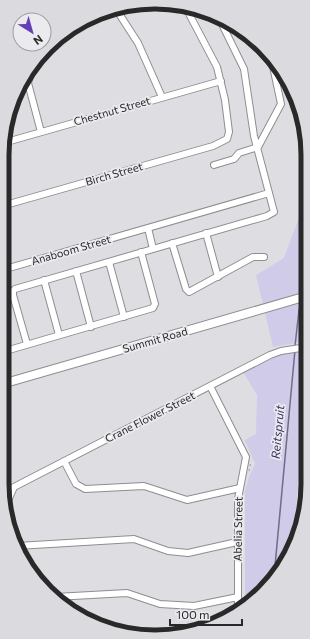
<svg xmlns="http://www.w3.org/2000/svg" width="310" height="639" viewBox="0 0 310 639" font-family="Commissioner,sans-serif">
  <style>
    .green { fill: #cfcbe8 }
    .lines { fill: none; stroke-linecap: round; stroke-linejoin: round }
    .stream { stroke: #706c86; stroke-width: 1.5 }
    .street-casing { stroke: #8e8e91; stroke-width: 8 }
    .secondary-casing { stroke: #8e8e91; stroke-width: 10 }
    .path { stroke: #98989b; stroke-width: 1; stroke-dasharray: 2 3; stroke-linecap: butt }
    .street { stroke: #fff; stroke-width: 6 }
    .secondary { stroke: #fff; stroke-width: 8 }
    .labels { text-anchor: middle; stroke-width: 3.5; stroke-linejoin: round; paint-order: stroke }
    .street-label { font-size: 11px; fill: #29292a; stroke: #ebebef }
    .water-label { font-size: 12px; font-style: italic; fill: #3f3366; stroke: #ebebef }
    .rim { fill: none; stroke: #29292a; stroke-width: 5 }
  </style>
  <rect width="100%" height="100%" fill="#dedee2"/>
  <!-- green -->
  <path class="green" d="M305 132 307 341 273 347 256 275 284 258 304 204Z
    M307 350 308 433 302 444 292 551 263 592 245 605V491L249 477 255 464 245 440 256 434 257 395 243 372 280 354Z"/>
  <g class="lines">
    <!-- stream -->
    <path class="stream" d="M295 346 299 310 303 301
      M274 577 295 350"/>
    <defs>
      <path id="street" d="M116 9 138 43 162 97
        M32 69 28 83 41 132
        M3 143 221 81
        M214 165 234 159 239 153 258 147 281 104 271 57
        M2 206 213 146 227 139 229 132 225 100 217 67 186 8
        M148 228 153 249
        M206 233 218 277
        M172 243 186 289 189 292 253 257H264
        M109 262 124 317
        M2 270 269 193
        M76 271 91 327
        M44 280 59 335
        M27 344 13 295V291L15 289 267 216 274 212 254 136 244 69 218 16
        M2 352 153 308 155 304 141 252
        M210 386 246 457 238 499V610
        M64 461 76 484 85 489 144 486 187 500 240 488
        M6 505 14 487 270 355 281 351 307 347
        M17 546 134 539 168 551 188 553 237 542
        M55 597 127 593 160 604 194 606 238 597"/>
      <path id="secondary" d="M2 384 307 296"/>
    </defs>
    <!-- street casing -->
    <use href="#street" class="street-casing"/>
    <!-- secondary casing -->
    <use href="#secondary" class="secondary-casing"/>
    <!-- path -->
    <path class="path" d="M249 471 251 461
      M299 527C295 510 303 491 306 475 307 465 299 453 308 445
      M294 546 296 539"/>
    <!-- street -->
    <use href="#street" class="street"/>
    <!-- secondary -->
    <use href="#secondary" class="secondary"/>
  </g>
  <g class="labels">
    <!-- street labels -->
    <g class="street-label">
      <text transform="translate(112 111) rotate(-16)" y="4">Chestnut Street</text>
      <text transform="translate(114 174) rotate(-16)" y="4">Birch Street</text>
      <text transform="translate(71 250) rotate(-16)" y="4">Anaboom Street</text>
      <text transform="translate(155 340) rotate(-16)" y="4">Summit Road</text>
      <text transform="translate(150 417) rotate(-27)" y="4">Crane Flower Street</text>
      <text transform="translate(238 529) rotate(-89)" y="4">Abelia Street</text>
    </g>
    <!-- water labels -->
    <g class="water-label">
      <text transform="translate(278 432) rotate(-85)" y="4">Reitspruit</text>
    </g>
  </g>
  <!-- crop -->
  <path d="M0 0H310V639H0ZM155 9H155A146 146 0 0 1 301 155V484A146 146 0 0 1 155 630H155A146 146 0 0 1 9 484V155A146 146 0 0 1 155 9Z" fill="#dbdbdf" fill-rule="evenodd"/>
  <path class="rim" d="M155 9H155A146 146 0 0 1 301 155V484A146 146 0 0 1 155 630H155A146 146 0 0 1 9 484V155A146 146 0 0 1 155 9Z"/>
  <!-- north arrow -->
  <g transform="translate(32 32) rotate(143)"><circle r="19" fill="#ebebef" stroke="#9d9da0"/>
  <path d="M0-3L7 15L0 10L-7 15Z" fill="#643fb7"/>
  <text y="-6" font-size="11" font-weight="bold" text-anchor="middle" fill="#29292a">N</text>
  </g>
  <!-- scale -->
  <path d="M170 619v6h72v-6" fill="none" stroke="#29292a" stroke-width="2"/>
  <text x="176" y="619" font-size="12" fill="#29292a" stroke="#ebebef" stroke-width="3" paint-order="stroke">100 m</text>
</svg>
